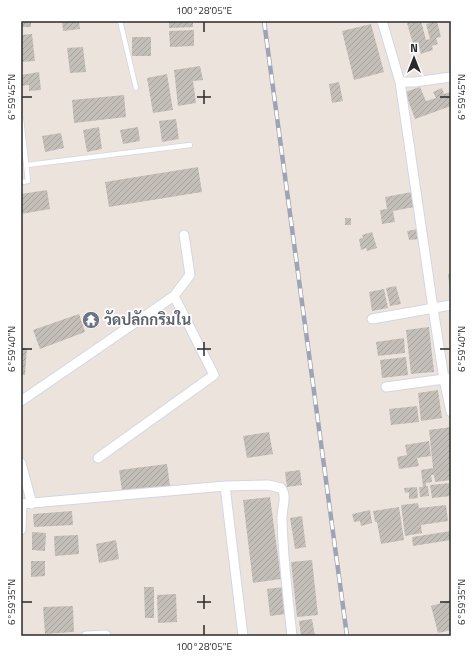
<svg xmlns="http://www.w3.org/2000/svg" width="472" height="657" viewBox="0 0 472 657" font-family="'Titillium Web',Sarabun,sans-serif">
  <style>
    .building { fill: url(#building-hatch) }
    .lines { fill: none; stroke-linecap: round; stroke-linejoin: round }
    .service-casing { stroke: #d2d6e3; stroke-width: 6 }
    .minor-casing { stroke: #d2d6e3; stroke-width: 11 }
    .service { stroke: #fff; stroke-width: 4.5 }
    .minor { stroke: #fff; stroke-width: 9 }
    .rail-casing { stroke: #9fa4b4; stroke-width: 4.5 }
    .rail { stroke: #fff; stroke-width: 3; stroke-dasharray: 9; stroke-linecap: butt }
    .ticks { fill: none; stroke: #2a2a2a; stroke-width: 1.5 }
    .labels { text-anchor: middle; stroke-width: 3.5; stroke-linejoin: round; paint-order: stroke }
    .worship-label { font-size: 15px; font-weight: bold; fill: #5b616d; stroke: #fff; text-anchor: start }
    .neatline { fill: none; stroke: #2a2a2a; stroke-width: 1.5 }
    .ticks-label { font-size: 10px; text-anchor: middle; fill: #2a2a2a }
  </style>
  <defs>
    <pattern id="building-hatch" width="6" height="6" patternUnits="userSpaceOnUse"><rect width="6" height="6" fill="#c4beb9"/><path d="M-1 1l2-2M0 6l6-6M5 7l2-2" fill="none" stroke="#a9a39f"/></pattern>
  </defs>
  <rect width="100%" height="100%" fill="#ece4dc"/>
  <!-- building -->
  <path class="building" d="M21 21H31V27H21Z
    M62 21H79L80 29 63 31Z
    M169 21H193V27L169 28Z
    M413 21H421L426 40 430 39 426 24 437 21 441 37 436 38 438 44 432 46 433 50 421 54 418 43 413 44 407 23Z
    M371 24 384 72 354 80 342 31Z
    M194 30V46L170 47 169 31Z
    M32 34 35 61 21 62V35Z
    M132 37H151V56H132Z
    M83 47 86 72 70 73 67 48Z
    M200 66 203 80 193 81 196 103 178 106 174 70Z
    M39 72 41 90 29 91V85L21 86V75Z
    M167 74 173 110 153 113 147 78Z
    M339 82 343 101 332 103 329 84Z
    M420 87 426 101 436 98 433 92 442 88 444 94 451 92V106L415 119 405 92Z
    M124 95 126 117 74 123 72 100Z
    M176 119 179 139 162 142 159 121Z
    M99 127 102 149 87 152 83 130Z
    M138 127 140 141 123 144 120 130Z
    M61 133 64 148 45 152 42 136Z
    M198 167 202 192 109 207 105 182Z
    M47 190 50 209 21 214V194Z
    M412 192 414 207 393 211 395 222 382 224 380 210 387 209 385 197Z
    M345 218H351V225H345Z
    M418 229 419 239 409 240 407 231Z
    M372 232 377 248 367 251 366 248 361 250 359 239 363 238 362 235Z
    M448 274H451V290H450Z
    M396 286 401 304 390 306 386 288Z
    M384 289 388 308 372 311 369 292Z
    M79 314 85 332 40 349 33 330Z
    M429 327 434 372 411 374 406 330Z
    M404 338 405 353 378 356 376 342Z
    M21 348H27L25 375H21Z
    M406 357 408 375 382 378 380 360Z
    M438 390 442 418 421 421 418 393Z
    M417 406 419 422 391 425 389 409Z
    M451 427V480L435 482 434 475H431L432 482 426 483V486H428L429 496 420 497 419 487H423L421 470 433 468 429 430Z
    M269 432 273 454 247 458 243 436Z
    M429 441 431 456 417 458 419 466 399 469 397 457 407 455 405 445Z
    M167 464 170 486 122 491 119 470Z
    M300 470 302 485 287 487 285 472Z
    M451 483V496L432 498 430 485Z
    M417 487 418 498 409 499V492L405 493 404 488Z
    M270 497 281 579 253 583 243 500Z
    M418 503 419 508 446 505 448 521 421 525 422 533 405 536 401 505Z
    M399 507 404 540 381 544 377 522H375L373 511Z
    M370 510 372 523 361 526 360 521 354 522 352 514Z
    M72 511 73 525 34 527 33 514Z
    M302 516 306 547 295 549 290 518Z
    M451 531V540L413 546 412 537Z
    M32 532 46 533 45 551 32 550Z
    M78 535 79 554 55 556 54 536Z
    M116 540 119 559 99 563 96 544Z
    M312 560 318 615 297 617 291 562Z
    M31 561H45V576L31 577Z
    M144 587H154V618H145Z
    M283 587 286 614 270 616 267 589Z
    M176 594 177 622 158 623 157 595Z
    M451 600V630L438 633 431 606Z
    M73 606 74 632 45 634 43 607Z
    M312 619 315 636H301L299 621Z"/>
  <g class="lines">
    <defs>
      <path id="service" d="M120 21 136 88
        M21 119 28 181 21 182
        M27 165 190 145"/>
      <path id="minor" d="M382 21 400 82 433 308 444 379 451 412
        M400 82H415L451 77
        M372 319 451 305
        M386 387 451 378
        M21 401 174 296 190 275 184 235
        M98 458 214 375 174 296
        M21 463 32 504
        M225 486 243 636
        M21 504 225 486 268 485 281 488C288 497 281 509 282 520 283 559 288 598 292 636
        M21 530 22 504
        M86 636 106 635"/>
    </defs>
    <!-- service casing -->
    <use href="#service" class="service-casing"/>
    <!-- minor casing -->
    <use href="#minor" class="minor-casing"/>
    <!-- service -->
    <use href="#service" class="service"/>
    <!-- minor -->
    <use href="#minor" class="minor"/>
    <defs>
      <path id="rail" d="M264 21 347 636"/>
    </defs>
    <!-- rail casing -->
    <use href="#rail" class="rail-casing"/>
    <!-- rail -->
    <use href="#rail" class="rail"/>
  </g>
  <!-- ticks -->
  <path class="ticks" d="M204 22V32M204 90V104M22 97H32M197 97H211M440 97H450M204 342V356M22 349H32M197 349H211M440 349H450M204 595V609M22 602H32M197 602H211M440 602H450M204 625V635"/>
  <!-- icons -->
  <defs>
    <symbol id="temple-disc" viewBox="-11 -11 22 22"><circle r="9.5" fill="#6b7280" stroke="#fff"/><path d="M0-6L5-2H3V0L6.5 2.5H4V6H1.5V3h-3V6H-4V2.5H-6.5L-3 0V-2H-5Z" fill="#fff"/></symbol>
  </defs>
  <g fill-rule="evenodd">
    <use href="#temple-disc" x="81" y="310" width="20" height="20"/>
  </g>
  <g class="labels">
    <!-- worship labels -->
    <g class="worship-label">
      <text x="104" y="325">วัดปลักกริมใน</text>
    </g>
  </g>
  <!-- border -->
  <rect width="472" height="657" fill="none" stroke="#ffffff" stroke-width="44"/>
  <!-- north arrow -->
  <g transform="translate(414 58)" stroke="#ffffff" stroke-width="3" paint-order="stroke">
  <path d="M0-3L7 15L0 10L-7 15Z" fill="#2a2a2a"/>
  <text y="-6" font-size="11" font-weight="bold" text-anchor="middle" fill="#2a2a2a">N</text>
  </g>
  <rect x="22" y="22" width="428" height="613" class="neatline"/>
  <g class="ticks-label">
    <text x="204" y="14">100°28'05"E</text>
    <text transform="translate(11 97) rotate(-90)" y="4">6°59'45"N</text>
    <text transform="translate(461 97) rotate(-90)" y="4">6°59'45"N</text>
    <text transform="translate(11 349) rotate(-90)" y="4">6°59'40"N</text>
    <text transform="translate(461 349) rotate(-90)" y="4">6°59'40"N</text>
    <text transform="translate(11 602) rotate(-90)" y="4">6°59'35"N</text>
    <text transform="translate(461 602) rotate(-90)" y="4">6°59'35"N</text>
    <text x="204" y="650">100°28'05"E</text>
  </g>
</svg>
